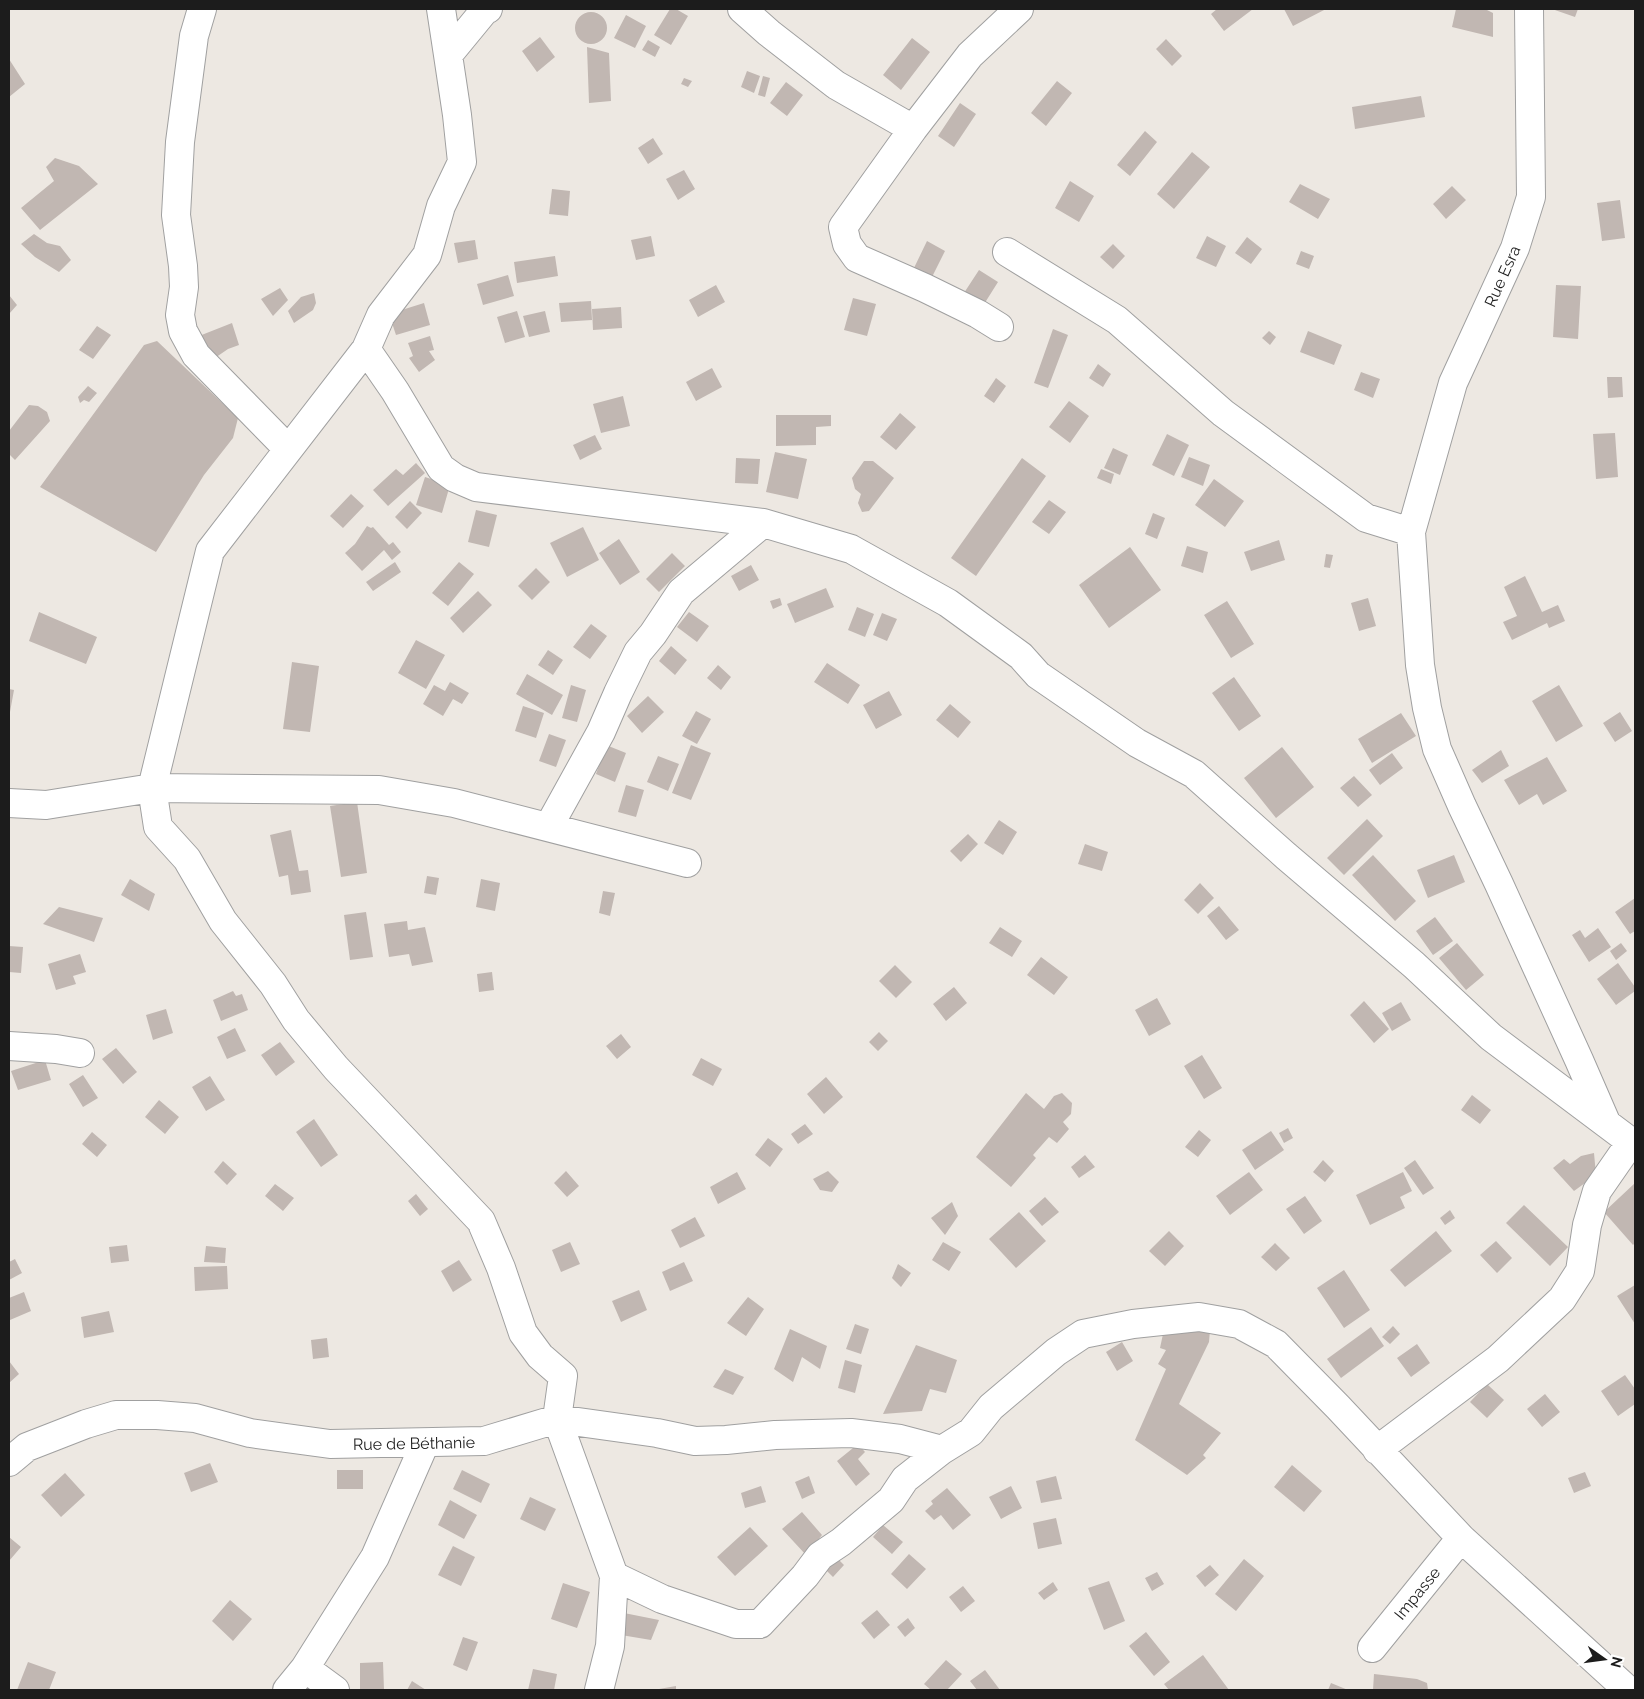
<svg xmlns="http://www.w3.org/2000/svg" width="1644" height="1699" viewBox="0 0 1644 1699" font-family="Raleway,sans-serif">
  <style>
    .building { fill: #c1b7b2 }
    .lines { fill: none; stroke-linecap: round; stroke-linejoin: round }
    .minor-casing { stroke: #a0a0a0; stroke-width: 30 }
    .minor { stroke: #fff; stroke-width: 28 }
    .labels { text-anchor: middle; stroke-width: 4; stroke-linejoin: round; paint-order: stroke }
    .street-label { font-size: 16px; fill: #1c1c1c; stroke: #fff }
  </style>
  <rect width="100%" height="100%" fill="#ede8e2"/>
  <!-- building -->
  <path class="building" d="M670 9H676L688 16 671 45 654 35Z
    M1217 9H1253L1224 31 1211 14Z
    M1284 9H1326L1293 26Z
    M1456 9H1485L1493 13V37L1452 27Z
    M1552 9H1578L1575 17Z
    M575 28a16 16 0 1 1 32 0a16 16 0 1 1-32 0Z
    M626 15 646 26 635 48 614 38Z
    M540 37 555 57 537 72 522 51Z
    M912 38 930 52 901 90 883 75Z
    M1166 39 1182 56 1172 66 1156 49Z
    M648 40 660 47 655 57 642 50Z
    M587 47 609 53 611 101 589 103Z
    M9 59 25 84 9 97Z
    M747 71 760 76 754 93 741 87Z
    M763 76 770 78 765 97 758 95Z
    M684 78 692 81 688 87 681 84Z
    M1057 81 1072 93 1046 126 1031 113Z
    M786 82 803 95 787 116 770 103Z
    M1421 96 1425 117 1355 129 1352 107Z
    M960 103 976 114 954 147 938 136Z
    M1145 131 1157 142 1130 176 1117 165Z
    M653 138 663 154 648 164 638 148Z
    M1192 152 1210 167 1174 209 1157 194Z
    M55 158 79 166 98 184 40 230 21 208 54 181 46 167Z
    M684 170 695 189 678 200 666 179Z
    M1070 181 1094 196 1079 222 1055 208Z
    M1300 184 1330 199 1318 219 1289 202Z
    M1452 186 1466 200 1446 219 1433 204Z
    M552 189 570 191 568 216 549 214Z
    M1620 200 1625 238 1602 241 1597 203Z
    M34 234 47 243 60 246 71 260 59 272 35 257 21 244Z
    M651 236 655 256 636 260 631 240Z
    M1207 236 1226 246 1216 267 1196 258Z
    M1247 237 1262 249 1251 264 1235 253Z
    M475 240 478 259 458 263 454 243Z
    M927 241 945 251 932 277 914 268Z
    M1113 244 1125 256 1113 269 1100 257Z
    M1301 251 1314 256 1309 269 1296 264Z
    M555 256 558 276 517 283 514 262Z
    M979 270 998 282 981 309 962 296Z
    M508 275 514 296 483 305 477 284Z
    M716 285 725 302 698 317 689 300Z
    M1556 285 1581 286 1578 339 1553 337Z
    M280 288 288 300 273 316 261 299Z
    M314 293 316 303 313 310 294 323 288 311 301 297Z
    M9 295 17 305 9 314Z
    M853 298 876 304 867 336 844 330Z
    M591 301 592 320 561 322 559 303Z
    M424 303 430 325 396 335 389 314Z
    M621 307 622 328 593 330 592 309Z
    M517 311 525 337 505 343 497 317Z
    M545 311 550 332 529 337 523 316Z
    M232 323 239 345 228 349 209 362 194 338Z
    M97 326 111 335 93 359 79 350Z
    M1053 329 1068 335 1048 388 1034 383Z
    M1269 331 1276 337 1270 345 1262 338Z
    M1308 331 1342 345 1334 365 1300 352Z
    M430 336 434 350 429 351 435 360 419 372 409 358 413 356 408 343Z
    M157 341 238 418 233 438 204 475 156 552 40 487 144 345Z
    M1098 364 1111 374 1103 387 1089 378Z
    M712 368 722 387 696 401 686 382Z
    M1361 372 1380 379 1373 398 1354 390Z
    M1607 377H1622L1623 397 1608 398Z
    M996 378 1006 386 994 403 984 396Z
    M88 386 97 393 89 402 84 400 80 403 78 397Z
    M623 396 630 426 601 433 593 404Z
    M1069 401 1089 416 1070 443 1049 427Z
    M29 405 38 406 47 412 50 421 15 460 9 454V431Z
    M900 413 916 427 896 450 880 437Z
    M776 415H831V426L816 427V445L776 446Z
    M1615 433 1618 477 1596 479 1593 434Z
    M1167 434 1189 445 1174 476 1152 465Z
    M595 435 602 449 580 460 573 445Z
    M1113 448 1128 455 1120 475 1104 468Z
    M775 452 807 459 798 499 766 492Z
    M1189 457 1210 465 1203 486 1181 477Z
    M736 458 760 459 758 484 735 483Z
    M1022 458 1046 476 976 576 951 558Z
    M864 461H873L894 478 869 511 862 512 858 503 861 494 855 489 852 478Z
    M416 463 425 473 388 506 373 490 396 469 403 475Z
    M1101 469 1114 474 1111 484 1097 478Z
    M425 477 450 485 442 513 416 505Z
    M1214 479 1244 501 1225 527 1195 505Z
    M351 494 364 506 343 528 330 516Z
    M1049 500 1066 512 1049 534 1032 522Z
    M410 501 422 513 407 529 395 517Z
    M476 510 497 515 489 547 468 542Z
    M1153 513 1165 518 1157 539 1145 534Z
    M367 526 371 528 373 527 389 545 393 542 401 552 392 560 384 550 362 571 345 553 355 544Z
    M583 527 599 560 567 577 550 543Z
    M619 539 640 572 620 585 599 553Z
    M1279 540 1285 560 1251 571 1244 552Z
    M1187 546 1208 552 1203 573 1181 566Z
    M1130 547 1161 590 1109 628 1079 585Z
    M672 553 685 566 659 592 646 579Z
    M1326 554 1333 555 1330 568 1324 567Z
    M395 562 401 572 373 591 366 582Z
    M459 562 474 574 448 606 432 593Z
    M751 565 759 580 739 591 731 576Z
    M536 568 550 582 532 600 518 586Z
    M1525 576 1542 612 1558 605 1565 621 1549 628 1547 623 1512 640 1503 622 1517 616 1504 587Z
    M826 588 834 607 795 623 787 604Z
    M478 591 492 605 463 633 450 618Z
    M780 598 782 605 773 609 770 601Z
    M1368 598 1376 626 1359 631 1351 603Z
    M1227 601 1254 644 1231 658 1204 615Z
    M857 607 874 614 865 637 848 630Z
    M39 612 97 637 86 664 29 641Z
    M689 612 709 626 697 642 677 627Z
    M882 613 897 619 887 641 873 635Z
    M591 624 607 636 590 659 573 647Z
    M416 640 445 655 426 689 398 673Z
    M671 646 687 660 675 675 659 661Z
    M548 650 563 660 553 675 538 665Z
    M292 662 319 666 310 732 283 729Z
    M827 663 860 685 848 704 814 682Z
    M718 665 731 677 721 690 707 678Z
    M527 674 563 695 552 715 516 694Z
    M1234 677 1261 716 1239 731 1212 693Z
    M450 682 469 693 462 704 453 699 443 716 423 704 434 685 445 691Z
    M571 685 586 690 577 722 562 718Z
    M1559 685 1583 726 1556 742 1532 701Z
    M9 689 14 690 10 712H9Z
    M889 691 902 715 876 729 863 705Z
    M648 696 664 712 642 733 627 716Z
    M950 704 971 722 958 738 936 720Z
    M523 706 544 713 536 738 515 731Z
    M696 711 711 719 697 744 682 736Z
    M1620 712 1632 731 1615 742 1603 723Z
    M1401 713 1416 736 1372 763 1358 739Z
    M549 734 566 740 556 767 539 761Z
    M606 745 626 753 615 782 596 774Z
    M691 745 711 753 691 800 672 793Z
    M1282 747 1314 787 1276 818 1244 778Z
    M1501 750 1509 766 1482 783 1472 770Z
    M1392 753 1403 768 1380 785 1369 770Z
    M658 756 679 764 668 791 647 782Z
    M1547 757 1567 791 1543 805 1537 794 1519 805 1504 780Z
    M1354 776 1372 795 1358 807 1340 788Z
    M626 785 644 790 636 817 618 812Z
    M357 802 367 873 341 877 330 806Z
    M1367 819 1383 836 1344 875 1327 858Z
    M999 820 1017 832 1003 855 984 843Z
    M291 830 299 871 308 870 311 892 291 895 288 875 279 877 270 835Z
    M968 834 978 844 961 862 950 851Z
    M1085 844 1108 852 1102 871 1078 864Z
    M1373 855 1416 901 1395 921 1352 875Z
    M1454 855 1465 882 1428 898 1417 870Z
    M427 876 439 878 436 895 424 893Z
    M130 879 155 894 149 911 121 895Z
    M481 879 500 883 495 911 476 907Z
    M1200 883 1214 898 1198 914 1184 900Z
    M603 891 615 893 610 916 599 913Z
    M1635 898V931L1630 934 1615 912Z
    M1219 906 1239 930 1226 940 1207 916Z
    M59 907 103 918 94 942 43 924Z
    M366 912 373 957 350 960 344 915Z
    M1435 917 1453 941 1433 955 1416 931Z
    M407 921 408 930 425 927 433 962 412 966 409 954 389 957 384 924Z
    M1000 927 1022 941 1012 957 989 943Z
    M1598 928 1611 947 1589 962 1572 935 1580 930 1585 938Z
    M1457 943 1484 975 1466 990 1439 958Z
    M1621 943 1627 951 1616 960 1610 951Z
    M9 946 23 947 21 973 9 972Z
    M80 954 86 972 73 976 76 984 56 990 48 964Z
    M1041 957 1068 977 1054 995 1027 975Z
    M1618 963 1635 987V991L1616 1005 1597 979Z
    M895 965 912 982 896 998 879 981Z
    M492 972 494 990 479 992 477 974Z
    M954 987 967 1003 946 1021 933 1004Z
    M233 991 236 996 242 994 248 1010 221 1021 213 1000Z
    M1157 998 1171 1024 1149 1036 1135 1010Z
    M1364 1001 1389 1029 1374 1043 1350 1015Z
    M1401 1002 1411 1020 1392 1031 1382 1013Z
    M166 1009 173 1033 153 1040 146 1015Z
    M235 1028 246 1051 227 1059 217 1037Z
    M879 1032 888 1041 878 1051 869 1042Z
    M621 1034 631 1047 617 1059 606 1046Z
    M280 1042 295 1062 276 1076 261 1055Z
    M116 1048 137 1072 123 1084 102 1059Z
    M1202 1055 1222 1088 1204 1099 1184 1066Z
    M701 1058 722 1069 713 1086 692 1075Z
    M45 1060 51 1080 18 1090 11 1071Z
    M83 1075 98 1098 83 1107 69 1084Z
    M210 1076 225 1100 206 1111 192 1087Z
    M826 1077 843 1097 824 1114 807 1094Z
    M1026 1093 1044 1109 1054 1096 1062 1093 1072 1103 1071 1114 1063 1122 1069 1129 1057 1143 1049 1137 1033 1155 1036 1158 1011 1187 976 1157Z
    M1472 1095 1491 1110 1480 1124 1461 1110Z
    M159 1100 179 1117 165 1134 145 1117Z
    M314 1119 338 1155 321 1167 296 1132Z
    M805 1124 813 1134 798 1144 791 1134Z
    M1288 1128 1293 1138 1284 1143 1279 1133Z
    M1199 1130 1211 1140 1198 1157 1185 1147Z
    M1271 1131 1284 1150 1255 1170 1242 1150Z
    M92 1132 107 1145 97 1157 82 1144Z
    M768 1138 783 1149 770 1167 755 1155Z
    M1594 1153 1596 1175 1574 1191 1553 1168 1564 1159 1570 1164 1581 1156Z
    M1085 1155 1095 1167 1079 1178 1071 1167Z
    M1323 1160 1334 1171 1325 1182 1313 1172Z
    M1415 1160 1434 1188 1423 1195 1404 1168Z
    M223 1161 237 1174 227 1185 214 1172Z
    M566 1171 579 1186 567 1197 554 1183Z
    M828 1171 839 1182 832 1192 820 1190 813 1179Z
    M737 1172 746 1189 718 1204 710 1187Z
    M1249 1172 1263 1190 1230 1215 1216 1196Z
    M1403 1172 1412 1191 1400 1197 1405 1208 1370 1225 1356 1195Z
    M1635 1183V1243L1633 1245 1604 1212Z
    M275 1184 294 1198 283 1211 265 1196Z
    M416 1194 428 1209 420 1216 408 1201Z
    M1305 1196 1322 1221 1304 1234 1286 1209Z
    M1045 1197 1059 1212 1042 1226 1029 1211Z
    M952 1202 958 1216 945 1235 931 1218Z
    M1524 1205 1568 1247 1550 1266 1506 1223Z
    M1450 1210 1455 1218 1445 1225 1440 1218Z
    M1019 1212 1046 1241 1016 1268 989 1239Z
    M695 1217 705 1236 680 1248 671 1230Z
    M1169 1231 1184 1246 1165 1266 1149 1251Z
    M1436 1231 1452 1251 1405 1287 1390 1270Z
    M1496 1241 1512 1258 1497 1273 1480 1255Z
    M570 1242 580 1264 561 1272 552 1250Z
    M943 1242 961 1252 949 1271 932 1260Z
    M1275 1243 1290 1258 1276 1271 1261 1257Z
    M127 1245 129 1261 111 1263 109 1247Z
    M206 1246 226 1248 225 1263 204 1262Z
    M15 1259 22 1273 9 1280V1262Z
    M459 1260 472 1280 453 1292 441 1271Z
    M684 1262 693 1281 670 1291 662 1272Z
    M898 1264 911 1273 901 1287 892 1278Z
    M227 1266 228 1289 195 1291 194 1267Z
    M1344 1270 1370 1310 1344 1328 1317 1288Z
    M1635 1285V1324L1617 1296Z
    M639 1290 647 1310 621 1322 612 1301Z
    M24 1292 31 1311 10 1320 9 1298Z
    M748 1297 764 1309 746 1336 727 1323Z
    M109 1311 114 1332 84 1338 81 1317Z
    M855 1324 869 1329 861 1354 846 1349Z
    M1175 1326 1210 1330 1209 1342 1179 1404 1221 1433 1203 1455 1206 1458 1187 1475 1135 1440 1166 1369 1158 1364 1166 1350 1160 1348 1163 1334H1171Z
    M1393 1326 1400 1334 1390 1344 1382 1337Z
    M1371 1327 1384 1346 1341 1378 1327 1359Z
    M790 1329 827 1346 820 1369 802 1357 793 1382 774 1369Z
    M327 1338 329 1357 313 1359 311 1340Z
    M1122 1342 1133 1361 1117 1371 1106 1352Z
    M1417 1344 1430 1363 1411 1377 1397 1358Z
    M916 1345 957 1360 946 1393 930 1389 922 1411 883 1414Z
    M845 1360 862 1365 855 1393 838 1388Z
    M9 1361 19 1374 9 1383Z
    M725 1369 744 1377 733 1395 713 1387Z
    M1625 1375 1635 1389V1404L1618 1416 1601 1391Z
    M1487 1384 1504 1400 1487 1418 1470 1402Z
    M1545 1394 1560 1412 1542 1427 1527 1409Z
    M858 1444 865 1452 858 1459 870 1474 856 1486 837 1461Z
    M210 1463 218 1482 191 1492 184 1473Z
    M1292 1465 1322 1491 1304 1512 1274 1487Z
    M337 1470H363V1489H337Z
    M462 1470 490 1484 481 1503 453 1489Z
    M1585 1472 1591 1486 1574 1493 1568 1478Z
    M65 1473 85 1495 61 1517 41 1495Z
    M809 1476 815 1493 802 1499 795 1482Z
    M1056 1476 1062 1499 1041 1503 1036 1481Z
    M761 1486 766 1502 745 1508 741 1493Z
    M1011 1486 1022 1508 1001 1519 989 1497Z
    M947 1488 971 1515 953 1530 941 1515 934 1520 925 1511 933 1504 931 1501Z
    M530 1497 556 1509 545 1531 520 1519Z
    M450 1500 477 1515 464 1539 438 1525Z
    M802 1512 822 1535 806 1555 782 1529Z
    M1056 1518 1062 1544 1038 1549 1033 1523Z
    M883 1525 903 1542 892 1554 873 1537Z
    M750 1527 768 1546 735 1576 717 1557Z
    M9 1537 21 1547 9 1561Z
    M453 1546 475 1557 461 1586 438 1575Z
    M830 1551 844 1565 833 1577 819 1563Z
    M909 1554 926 1569 907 1589 891 1574Z
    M1244 1559 1264 1576 1236 1611 1215 1594Z
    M1210 1565 1219 1575 1205 1587 1196 1576Z
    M1157 1572 1164 1584 1152 1591 1145 1578Z
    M1109 1581 1125 1621 1104 1630 1088 1588Z
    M1053 1582 1058 1590 1044 1600 1038 1593Z
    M563 1583 590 1592 577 1628 551 1619Z
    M963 1586 975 1601 961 1612 949 1597Z
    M230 1600 252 1619 233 1641 212 1621Z
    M877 1610 890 1625 874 1639 861 1623Z
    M624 1613 659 1620 651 1640 615 1634Z
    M908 1618 915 1628 905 1637 897 1627Z
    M1146 1632 1170 1662 1154 1676 1129 1646Z
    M463 1637 478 1642 467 1671 453 1665Z
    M1203 1655 1229 1690H1169L1164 1684Z
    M946 1660 962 1674 947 1690H931L924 1684Z
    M28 1662 56 1672 49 1690H17Z
    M383 1662 384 1690H360V1663Z
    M533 1669 557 1674 554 1690H528Z
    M985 1670 1000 1690H977L970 1681Z
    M1374 1674 1417 1679 1427 1683 1428 1690H1373Z
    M412 1681 426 1690H407Z
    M1331 1683 1348 1690H1328Z
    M676 1686V1690H659V1689Z"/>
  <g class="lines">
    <defs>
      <path id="minor" d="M202 9 194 36 180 142 176 215 183 266 184 287 180 315 183 331 196 355 288 449
        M441 9 448 55 485 10 488 9
        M742 9 769 33 836 85 913 129
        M448 55 457 115 462 162 441 206 427 255 381 315 366 349 210 551 152 788 158 827 187 859 223 921 273 984 296 1020 336 1068 481 1221 501 1268 523 1333 540 1356 563 1376 557 1419 614 1576 610 1646 599 1690
        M1007 252 1117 320 1223 413 1366 518 1411 532 1420 665 1427 708 1437 749 1462 806 1499 884 1579 1060 1606 1122
        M999 327 978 314 925 288 857 258 847 244 843 227 913 129 970 55 1019 9
        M366 349 395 391 441 468 455 478 476 487 763 523 851 549 948 603 1021 656 1038 675 1137 743 1194 774 1286 856 1414 965 1491 1037 1635 1145
        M1411 532 1453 383 1515 248 1531 197 1529 9
        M9 803 46 805 152 788 379 790 454 803 687 863
        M549 826 601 732 618 693 638 652 653 634 681 592 763 523
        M9 1046 56 1049 80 1053
        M1377 1450 1498 1359 1562 1299 1580 1271 1587 1225 1597 1191 1631 1142
        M9 1462 27 1447 86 1424 116 1415H157L195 1418 250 1433 330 1444 484 1441 557 1419 657 1433 695 1441 726 1440 775 1435 851 1433 900 1439 942 1450
        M614 1576 662 1599 736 1624H760L805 1576 820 1556 841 1542 891 1500 905 1479 942 1450 971 1432 991 1407 1056 1352 1083 1334 1133 1324 1199 1317 1239 1324 1276 1344 1338 1407 1461 1538 1628 1690
        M1372 1648 1461 1538
        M305 1668 335 1690
        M287 1690 305 1668 375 1557 425 1443"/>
    </defs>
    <!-- minor casing -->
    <use href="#minor" class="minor-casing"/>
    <!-- minor -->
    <use href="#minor" class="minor"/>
  </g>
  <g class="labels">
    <!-- street labels -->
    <g class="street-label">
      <text transform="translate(1502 276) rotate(-66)" y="6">Rue Esra</text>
      <text transform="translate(414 1443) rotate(-1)" y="6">Rue de Béthanie</text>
      <text transform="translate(1417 1593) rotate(-51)" y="6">Impasse</text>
    </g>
  </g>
  <!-- border -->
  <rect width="1644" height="1699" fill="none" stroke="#1c1c1c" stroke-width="20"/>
  <!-- north arrow -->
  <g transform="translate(1604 1659) rotate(104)" stroke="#ffffff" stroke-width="4" paint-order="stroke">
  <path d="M0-4L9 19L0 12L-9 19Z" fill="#1c1c1c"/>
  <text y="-8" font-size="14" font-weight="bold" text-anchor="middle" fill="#1c1c1c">N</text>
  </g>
</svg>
